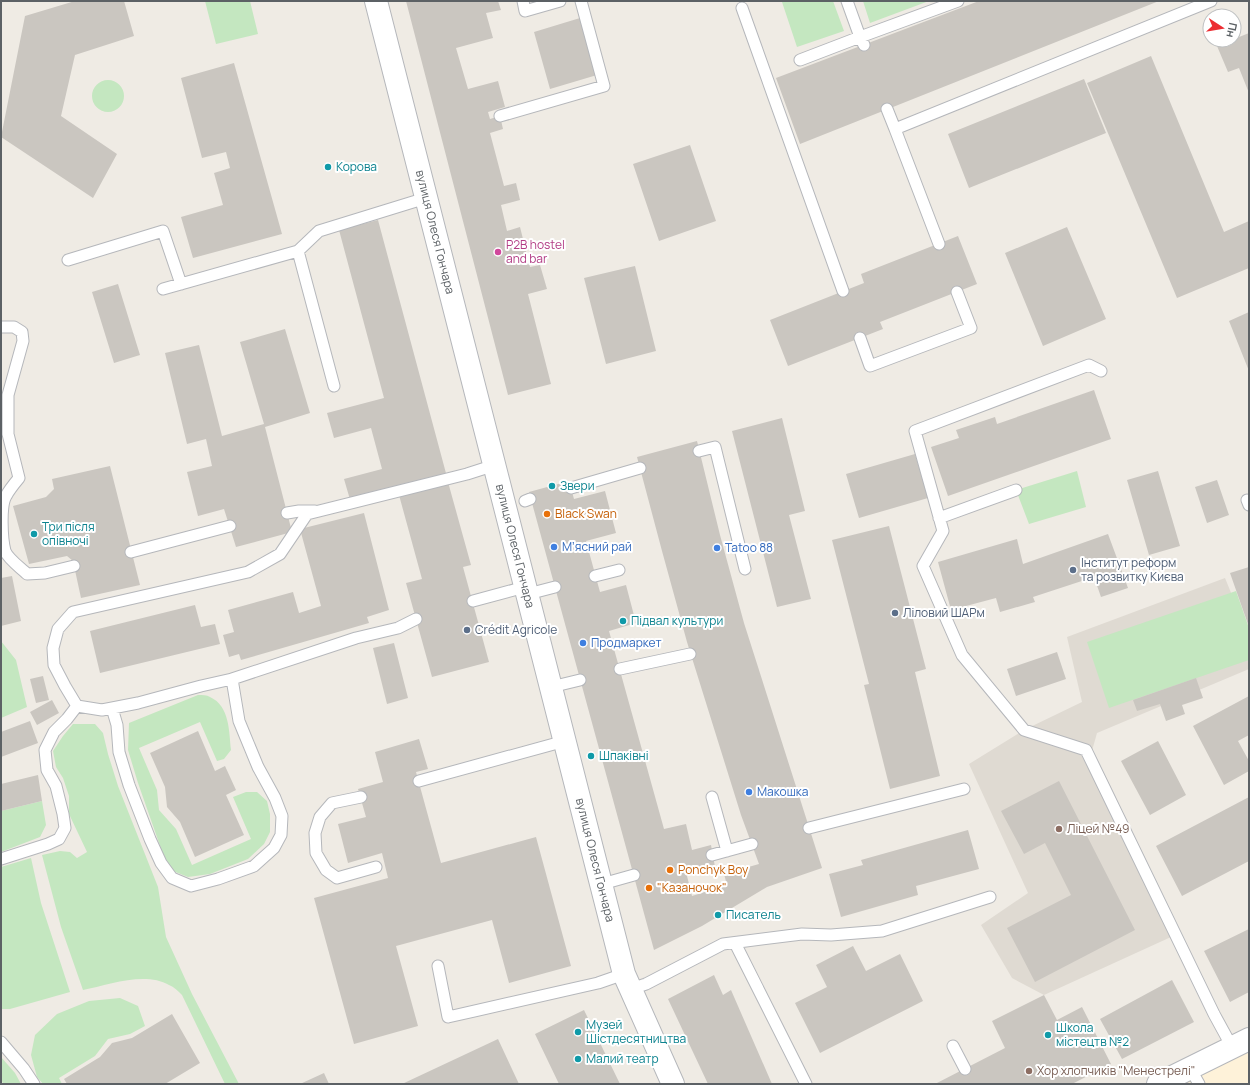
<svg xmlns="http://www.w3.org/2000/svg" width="1250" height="1085" viewBox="0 0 1250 1085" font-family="Manrope,sans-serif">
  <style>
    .commercial { fill: #fef2d9 }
    .education { fill: #dfdad2 }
    .green { fill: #c4e7c0 }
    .building { fill: #cac6c0 }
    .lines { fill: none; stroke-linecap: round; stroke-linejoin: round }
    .service-casing { stroke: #b5b7bb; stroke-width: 13 }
    .tertiary-casing { stroke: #b5b7bb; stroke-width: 24 }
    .service { stroke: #fff; stroke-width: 11 }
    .tertiary { stroke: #fff; stroke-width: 22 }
    .culture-dot { fill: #0f9aa8; stroke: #fff; stroke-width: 1.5 }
    .hotel-dot { fill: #d1479c; stroke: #fff; stroke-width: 1.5 }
    .food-dot { fill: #e8710a; stroke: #fff; stroke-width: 1.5 }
    .shop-dot { fill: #3f7fe0; stroke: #fff; stroke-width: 1.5 }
    .service-dot { fill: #5c6f8a; stroke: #fff; stroke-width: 1.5 }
    .education-dot { fill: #8d6e63; stroke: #fff; stroke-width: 1.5 }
    .labels { text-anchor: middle; stroke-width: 4; stroke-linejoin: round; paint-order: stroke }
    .culture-label { font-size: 12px; fill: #0d838f; stroke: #fff; text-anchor: start }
    .street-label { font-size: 12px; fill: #5c6165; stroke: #fff }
    .hotel-label { font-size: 12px; fill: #b23c85; stroke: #fff; text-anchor: start }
    .food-label { font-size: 12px; fill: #c56008; stroke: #fff; text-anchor: start }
    .shop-label { font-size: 12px; fill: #366cbe; stroke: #fff; text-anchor: start }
    .service-label { font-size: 12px; fill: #4e5e75; stroke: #fff; text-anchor: start }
    .education-label { font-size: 12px; fill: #785e54; stroke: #fff; text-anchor: start }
  </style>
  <rect width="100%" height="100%" fill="#efebe4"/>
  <!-- commercial -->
  <path class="commercial" d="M1249 1052V1084H1179L1186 1080Z"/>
  <!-- education -->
  <path class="education" d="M1225 578 1249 637V669L1097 733 1088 765 1171 937 1044 995 1012 978 981 925 1028 893 969 764 1024 730 1082 702 1067 637Z"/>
  <!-- green -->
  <path class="green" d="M205 1H250L258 34 216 44Z
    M785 1H833L844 31 797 47 782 2Z
    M863 1H929L870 23Z
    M92 96a16 16 0 1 1 32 0a16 16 0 1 1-32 0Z
    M1077 471 1086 507 1029 524 1016 490Z
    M1236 591 1249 628V660L1109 708 1087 642Z
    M1 641 16 660 27 707 1 718Z
    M198 695C202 695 207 695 210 697 230 706 229 732 231 750L224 759 217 761 200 722 139 748 157 790 159 810 176 829 192 865 251 839 233 797 246 792H257L267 801 270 814V832L264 844 248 859 210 874 188 877 173 871 165 860 138 783 128 750 129 723Z
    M73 724H95L103 733 108 754 118 786 158 887 166 937 192 994 239 1084H225L182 995C178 991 174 987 169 985 145 971 108 985 83 990L61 927 42 855 60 851 70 852 77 858 87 852 69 814V796L63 778 56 767 53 751 63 736Z
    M42 801 46 825 40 837 1 852V811Z
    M31 858 41 903 70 992 10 1009H1V867Z
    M120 998 138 1006 145 1026 130 1034 108 1039 95 1056 59 1078 62 1084H43L37 1077 31 1055 35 1035 57 1014 89 1001Z
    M1 1057 15 1073 21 1084H3L1 1078Z"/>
  <!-- building -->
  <path class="building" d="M75 1H124L134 36 75 55 61 116 117 154 93 198 1 137 25 16Z
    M406 1H498L501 10 486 13 493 38 456 48 468 89 498 81 505 107 488 112 490 119 500 116 503 129 490 133 504 186 516 183 520 200 501 205 507 231 520 227 530 267 540 265 547 289 528 294 551 384 508 395Z
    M979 1H1159L800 144 776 78Z
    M580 18 597 75 550 89 534 32Z
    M1249 33V93L1239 68 1228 72 1217 46Z
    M1151 56 1224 232 1249 221V268L1177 298 1087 83Z
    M234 63 282 234 193 258 181 217 223 205 214 173 230 168 226 152 202 158 181 78Z
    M1084 79 1106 133 969 188 948 134Z
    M690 145 716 221 659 241 633 164Z
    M378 220 447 477 351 503 344 479 382 469 371 428 334 438 327 413 384 398 339 230Z
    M1067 227 1106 319 1043 346 1005 253Z
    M958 236 977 284 880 322 883 329 788 366 770 320 864 283 861 274Z
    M635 266 656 351 606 364 584 278Z
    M118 284 140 355 114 363 92 292Z
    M1249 312V371L1229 321Z
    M285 329 310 413 265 427 292 532 236 547 224 509 198 516 187 472 212 466 206 439 187 444 165 353 199 345 222 436 264 424 240 342Z
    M1094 390 1111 439 948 496 931 447 959 438 956 430 995 417 997 424Z
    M782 418 805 511 789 515 811 599 777 607 732 431Z
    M697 441 720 535 744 623 822 868 767 887 702 926 654 950 529 492 569 481 574 499 605 491 616 533 586 541 600 592 626 585 636 623 609 631 664 829 686 824 692 850 711 845 715 867 687 876 692 896 727 885 724 874 759 864 741 815 687 642 662 551 637 457Z
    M915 454 928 498 859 518 846 474Z
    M110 466 140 585 81 598 73 561 67 556 29 564 13 506 46 497 54 489 52 479Z
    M1158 471 1180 546 1149 555 1127 480Z
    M1217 480 1229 515 1207 523 1195 487Z
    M448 482 471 565 463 567 489 662 432 677 406 583 422 579 399 495Z
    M364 513 389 610 367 617 369 623 241 660 239 654 229 657 223 635 234 632 228 610 293 592 299 613 321 606 300 529Z
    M889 526 926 669 915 672 940 776 890 789 864 685 869 684 832 540Z
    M1108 534 1128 588 1101 597 1094 577 1033 597 1035 602 1000 612 996 598 951 610 938 562 1017 539 1023 564Z
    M1249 567V627L1230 573Z
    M12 576 21 621 1 626V578Z
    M195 605 201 627 215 624 220 644 100 673 90 631Z
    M394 643 408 698 387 704 373 648Z
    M1057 652 1066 679 1016 696 1007 669Z
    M43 676 49 700 36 703 30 679Z
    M1196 678 1203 698 1182 705 1185 714 1166 721 1160 704 1137 711 1133 700Z
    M1249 696V735L1238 741 1249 761V771L1224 785 1193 726Z
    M52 700 59 713 37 725 30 712Z
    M30 721 38 743 1 757V732Z
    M198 731 215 771 225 766 236 790 226 795 244 835 195 857 180 822 167 807 165 787 150 753Z
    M419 739 428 769 416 772 441 863 536 837 571 966 509 983 492 920 396 946 418 1026 354 1044 314 898 388 878 382 853 348 863 338 824 366 817 358 789 383 782 375 752Z
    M1158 741 1186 795 1150 815 1121 761Z
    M38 775 42 801 1 811V784Z
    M1059 781 1135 930 1035 982 1007 928 1071 895 1045 843 1024 854 1001 811Z
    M1249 797V861L1182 896 1156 846Z
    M968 830 979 869 916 886 918 895 841 917 829 874 863 865 861 860Z
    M1249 929V992L1230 1002 1204 951Z
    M853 946 866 971 900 954 923 1001 820 1053 795 1003 827 987 816 965Z
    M714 975 723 995 731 990 772 1084H708L668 999Z
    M1172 980 1194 1022 1122 1059 1100 1019Z
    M1044 995 1057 1020 1082 1007 1111 1064 1072 1084H935L1005 1048 992 1021Z
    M584 1010 620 1084H559L535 1034Z
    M172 1014 200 1063 165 1084H67L64 1079 100 1057 112 1043 132 1038Z
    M498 1039 519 1084H402Z
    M324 1073 329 1084H300Z"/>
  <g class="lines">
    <defs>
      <path id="service" d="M523 1 525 11 560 1
        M742 8 843 291
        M864 45 860 37 958 1
        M800 60 860 37 847 1
        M887 109 895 129
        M500 116 604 86 581 1
        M939 244 895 129 1211 1
        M298 251 334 386
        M68 260 163 231 181 284
        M163 289 298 251 319 231 426 198
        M1 327H14L22 332 23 341 8 395V434L19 478C14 484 9 490 6 496 0 506 2 540 5 551 8 559 21 568 27 574L45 573 74 566
        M860 338 870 366 971 328 957 292
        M1101 371 1089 365 915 431 943 531 923 566 962 655 1024 730 1086 750 1214 1014 1232 1047
        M699 451 715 447 745 569
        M571 488 640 468
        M1247 500 1249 505
        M525 501 530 499
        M287 513 299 511H315
        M939 518 1016 490
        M131 552 230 526
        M595 576 619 570
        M528 594 555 587
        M473 601 525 587
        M620 669 690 654
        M232 679 356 638 398 628 416 619
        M551 687 580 680
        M77 706 102 710 138 703 201 686 232 679 239 721 258 767 275 798 282 816 281 835 274 848 254 866 218 879 191 886 172 878 161 863 150 839 129 785 119 752 117 725 112 708
        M419 781 565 741
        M361 797 332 803 320 817 315 833 316 853 326 870 337 878 376 867
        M712 797 727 851
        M809 828 964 789
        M712 855 752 844
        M1 859 48 844 59 839 65 828 63 814 56 786 47 770 45 750 54 732 67 719 77 706 65 686 54 665 53 648 58 629 73 612 248 572 280 554 307 514 467 474 495 465
        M602 884 634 875
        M735 943 806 1084
        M438 966 448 1017 598 983 624 974
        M631 989 646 984 723 944 802 934 831 935 882 931 990 897
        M1 1042 24 1069 34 1084
        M953 1046 965 1069
        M1190 1068 1199 1084"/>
      <path id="tertiary" d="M376 1 624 974 673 1084
        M1158 1084 1249 1039"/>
    </defs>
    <!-- service casing -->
    <use href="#service" class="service-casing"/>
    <!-- tertiary casing -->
    <use href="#tertiary" class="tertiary-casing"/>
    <!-- service -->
    <use href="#service" class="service"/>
    <!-- tertiary -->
    <use href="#tertiary" class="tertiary"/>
  </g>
  <!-- markers -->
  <g class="culture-dot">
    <circle cx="328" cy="167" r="4"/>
    <circle cx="552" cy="486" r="4"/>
    <circle cx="34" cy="534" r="4"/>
    <circle cx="623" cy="621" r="4"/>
    <circle cx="591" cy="756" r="4"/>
    <circle cx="718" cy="915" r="4"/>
    <circle cx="578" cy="1032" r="4"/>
    <circle cx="1048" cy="1035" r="4"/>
    <circle cx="578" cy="1059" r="4"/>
  </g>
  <circle class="hotel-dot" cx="498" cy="252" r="4"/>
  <g class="food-dot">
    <circle cx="547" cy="514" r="4"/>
    <circle cx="670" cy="870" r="4"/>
    <circle cx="649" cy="888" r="4"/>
  </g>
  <g class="shop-dot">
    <circle cx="554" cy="547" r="4"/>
    <circle cx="717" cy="548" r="4"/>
    <circle cx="583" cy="643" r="4"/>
    <circle cx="749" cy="792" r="4"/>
  </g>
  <g class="service-dot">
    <circle cx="1073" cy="570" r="4"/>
    <circle cx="895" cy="613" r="4"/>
    <circle cx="467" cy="630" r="4"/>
  </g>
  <g class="education-dot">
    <circle cx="1059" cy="829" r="4"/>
    <circle cx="1029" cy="1071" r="4"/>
  </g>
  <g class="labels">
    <!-- culture labels -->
    <g class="culture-label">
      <text x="336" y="171">Корова</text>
      <text x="560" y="490">Звери</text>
      <text x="42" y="531">Три після<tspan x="42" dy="14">опівночі</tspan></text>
      <text x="631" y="625">Підвал культури</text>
      <text x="599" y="760">Шпаківні</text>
      <text x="726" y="919">Писатель</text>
      <text x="586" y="1029">Музей<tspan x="586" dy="14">Шістдесятництва</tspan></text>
      <text x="1056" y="1032">Школа<tspan x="1056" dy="14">містецтв №2</tspan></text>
      <text x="586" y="1063">Малий театр</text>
    </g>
    <!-- street labels -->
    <g class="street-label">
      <text transform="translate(435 232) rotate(76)" y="4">вулиця Олеся Гончара</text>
      <text transform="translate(515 546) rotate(76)" y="4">вулиця Олеся Гончара</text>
      <text transform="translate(595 860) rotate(76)" y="4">вулиця Олеся Гончара</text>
    </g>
    <!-- hotel labels -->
    <g class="hotel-label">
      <text x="506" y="249">P2B hostel<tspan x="506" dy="14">and bar</tspan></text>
    </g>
    <!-- food labels -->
    <g class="food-label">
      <text x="555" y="518">Black Swan</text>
      <text x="678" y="874">Ponchyk Boy</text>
      <text x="657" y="892">"Казаночок"</text>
    </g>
    <!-- shop labels -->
    <g class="shop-label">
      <text x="562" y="551">Мʼясний рай</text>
      <text x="725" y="552">Tatoo 88</text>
      <text x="591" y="647">Продмаркет</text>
      <text x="757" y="796">Макошка</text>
    </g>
    <!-- service labels -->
    <g class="service-label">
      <text x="1081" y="567">Інститут реформ<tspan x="1081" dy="14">та розвитку Києва</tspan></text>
      <text x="903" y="617">Ліловий ШАРм</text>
      <text x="475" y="634">Crédit Agricole</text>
    </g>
    <!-- education labels -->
    <g class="education-label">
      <text x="1067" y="833">Ліцей №49</text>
      <text x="1037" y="1075">Хор хлопчиків "Менестрелі"</text>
    </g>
  </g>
  <!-- border -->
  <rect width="1250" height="1085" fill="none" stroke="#5c6165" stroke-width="4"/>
  <!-- north arrow -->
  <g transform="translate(1222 28) rotate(102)"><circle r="19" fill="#ffffff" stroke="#bec0c1"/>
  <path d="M0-3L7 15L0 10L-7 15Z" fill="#ec2d32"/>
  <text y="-6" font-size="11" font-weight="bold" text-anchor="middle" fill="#5c6165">Пн</text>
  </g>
</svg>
